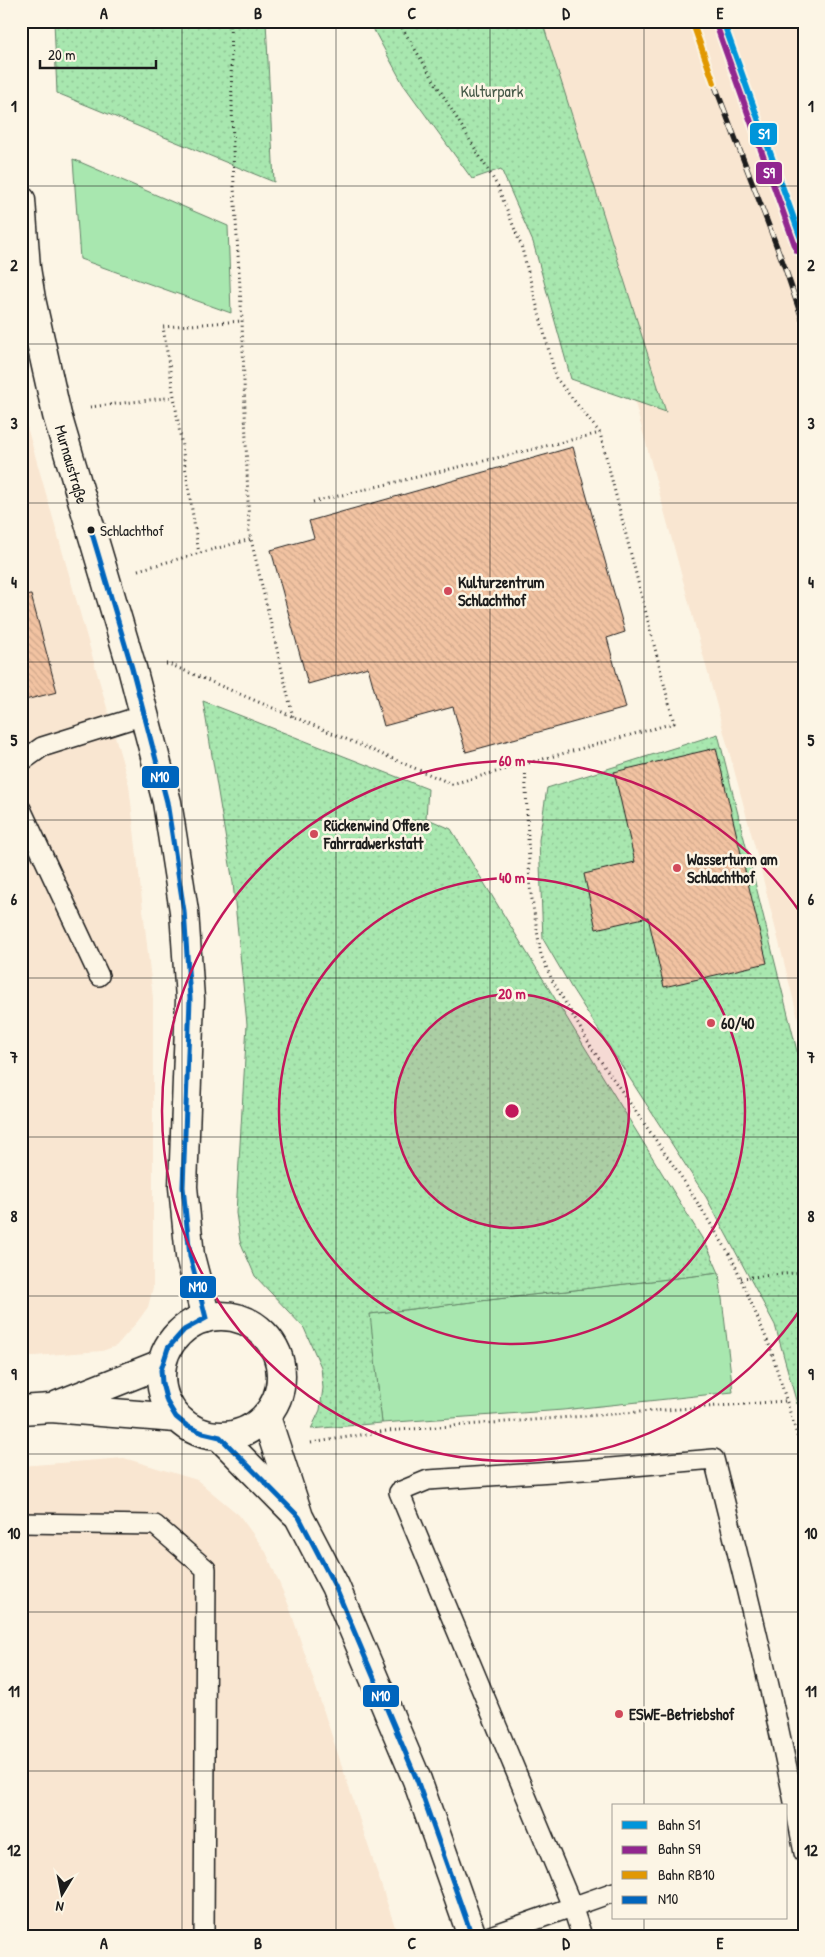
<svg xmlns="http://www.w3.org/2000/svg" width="825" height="1957" viewBox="0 0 825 1957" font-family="'Patrick Hand',sans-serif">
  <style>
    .built { fill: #f9e6d1 }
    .grass { fill: #a8e7af; stroke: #628266 }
    .park { fill: url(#park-dots); stroke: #628266 }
    .building { fill: url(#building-back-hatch); stroke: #1c1c1c }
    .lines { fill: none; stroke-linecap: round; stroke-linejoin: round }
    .service-casing { stroke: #1c1c1c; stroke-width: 22 }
    .minor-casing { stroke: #1c1c1c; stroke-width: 31 }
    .path { stroke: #1c1c1c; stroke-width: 3; stroke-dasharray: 1 4; stroke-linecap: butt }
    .service { stroke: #fcf5e5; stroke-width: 19 }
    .minor { stroke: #fcf5e5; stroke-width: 28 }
    .rail-casing { stroke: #1c1c1c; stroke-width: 5.5 }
    .rail { stroke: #fcf5e5; stroke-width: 4; stroke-dasharray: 11; stroke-linecap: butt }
    .bus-1-casing { stroke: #fcf5e5; stroke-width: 9 }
    .bus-1 { stroke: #0065bd; stroke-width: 5 }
    .rail-1-casing { stroke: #fcf5e5; stroke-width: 10 }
    .rail-2-casing { stroke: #fcf5e5; stroke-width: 10 }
    .rail-3-casing { stroke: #fcf5e5; stroke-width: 10 }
    .rail-1 { stroke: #0095da; stroke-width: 6 }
    .rail-2 { stroke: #91268f; stroke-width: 6 }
    .rail-3 { stroke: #e19803; stroke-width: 6 }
    .grid { fill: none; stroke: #1c1c1c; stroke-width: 1; stroke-opacity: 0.55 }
    .ring { fill: none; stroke: #c2185b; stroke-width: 2.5 }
    .bus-dot { fill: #1c1c1c; stroke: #fcf5e5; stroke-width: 2 }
    .poi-dot { fill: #d1495b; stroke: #fcf5e5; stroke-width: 2 }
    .labels { text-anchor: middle; stroke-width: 5; stroke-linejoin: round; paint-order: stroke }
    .bus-label { font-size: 15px; fill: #1c1c1c; stroke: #fcf5e5; text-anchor: start }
    .park-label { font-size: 16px; fill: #465948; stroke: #fcf5e5 }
    .street-label { font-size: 16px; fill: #1c1c1c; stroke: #fcf5e5 }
    .poi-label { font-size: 16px; font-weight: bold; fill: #1c1c1c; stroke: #fcf5e5; text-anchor: start }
    .centre { fill: #c2185b; stroke: #fcf5e5; stroke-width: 2.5 }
    .ring-label { font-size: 15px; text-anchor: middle; font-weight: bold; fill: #c2185b; stroke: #fcf5e5; stroke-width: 5; stroke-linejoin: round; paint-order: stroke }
    .line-badge { stroke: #fcf5e5; stroke-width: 2 }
    .badge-label { font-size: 14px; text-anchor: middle; font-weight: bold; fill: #fff }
    .neatline { fill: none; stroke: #1c1c1c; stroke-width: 2 }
    .grid-label { font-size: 16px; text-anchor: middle; font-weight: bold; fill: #1c1c1c }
  </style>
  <defs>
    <pattern id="park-dots" width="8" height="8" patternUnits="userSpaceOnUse" patternTransform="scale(1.25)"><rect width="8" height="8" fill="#a8e7af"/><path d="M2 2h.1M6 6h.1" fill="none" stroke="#90c696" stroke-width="1.8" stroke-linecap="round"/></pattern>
    <pattern id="building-back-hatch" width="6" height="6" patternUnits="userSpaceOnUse" patternTransform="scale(1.25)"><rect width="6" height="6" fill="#f2c3a2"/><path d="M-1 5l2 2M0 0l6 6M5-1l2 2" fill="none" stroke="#cfa78b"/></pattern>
  </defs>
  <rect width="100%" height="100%" fill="#fcf5e5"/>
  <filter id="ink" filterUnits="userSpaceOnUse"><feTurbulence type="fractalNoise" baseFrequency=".02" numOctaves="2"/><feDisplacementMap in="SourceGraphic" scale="10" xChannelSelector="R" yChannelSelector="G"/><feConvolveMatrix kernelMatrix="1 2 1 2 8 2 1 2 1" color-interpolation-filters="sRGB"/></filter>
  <g filter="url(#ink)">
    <!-- built -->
    <path class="built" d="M532 21H804V1042L757 855Z
      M21 406 129 785 153 998V1287L148 1307 138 1321 116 1346 102 1351 21 1357Z
      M124 1458 197 1480 239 1515 266 1552 289 1606 398 1936H21V1466Z"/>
    <!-- grass -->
    <path class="grass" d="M73 159 228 226 231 313 80 259Z
      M719 1273 733 1392 563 1410 382 1423 369 1314Z"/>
    <!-- park -->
    <path class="park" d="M54 21H266L274 182 57 93Z
      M369 21H542L666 412 571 379 533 242 501 169 472 179 403 84Z
      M203 701 428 789 426 818 451 829 708 1248 719 1273 370 1314 382 1423 311 1429 320 1410 323 1388 321 1367 304 1328 255 1276 240 1241 236 1213 247 1024 233 883Z
      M718 734 804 1079V1402L797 1404 775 1325 706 1197 571 987 543 939 539 840 547 788Z"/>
    <!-- building -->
    <path class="building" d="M573 447 625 632 607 638 626 708 466 752 453 707 384 726 368 667 308 684 271 550 314 538 309 521Z
      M31 595 57 692 21 701V596Z
      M716 748 767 963 664 987 648 917 596 929 584 874 635 862 614 772Z"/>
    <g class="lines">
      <defs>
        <path id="service" d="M21 762 42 747 144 715
          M21 809 99 976
          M21 1523 155 1525 206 1569 204 1936
          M490 1936 614 1892
          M582 1936 572 1906 399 1492 428 1480 599 1469 714 1459C747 1590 779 1720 804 1853"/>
        <g id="minor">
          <path id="s1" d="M21 200 26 268 31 299 57 415 132 668 167 802 184 911 190 999 183 1187 190 1256 206 1318"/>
          <circle cx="221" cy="1376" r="60"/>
          <path d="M58 1405 161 1364"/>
          <path d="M21 1410 51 1408 176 1418"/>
          <path d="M266 1417 299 1517 335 1586 417 1780 472 1936"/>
          <path d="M220 1437 294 1512"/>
        </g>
      </defs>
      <!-- service casing -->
      <use href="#service" class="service-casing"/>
      <!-- minor casing -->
      <use href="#minor" class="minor-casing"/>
      <!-- path -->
      <path class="path" d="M230 21 234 187 242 321 249 531 293 717
        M90 407 174 397
        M313 502 600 433
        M199 554 163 327 242 321
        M138 570 251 539
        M166 664H169L452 784 674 723 600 433 556 378 521 245 497 185 398 21
        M525 764 530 887 541 955 552 980 593 1050 680 1175 732 1258 770 1347 804 1458
        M741 1278 804 1272
        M311 1443 386 1431 785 1401"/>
      <!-- service -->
      <use href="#service" class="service"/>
      <!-- minor -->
      <use href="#minor" class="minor"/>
      <defs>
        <path id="rail" d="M714 83 785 268 804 324"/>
      </defs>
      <!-- rail casing -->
      <use href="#rail" class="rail-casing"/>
      <!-- rail -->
      <use href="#rail" class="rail"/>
      <defs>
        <path id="bus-1" d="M91 530 132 668 167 802 184 911 190 999 183 1187 190 1256 206 1318 184 1330 168 1348 161 1370 162 1383 167 1402 176 1417 187 1426 203 1433 220 1437 299 1517 335 1586 417 1780 472 1936"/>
      </defs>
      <!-- bus-1 casing -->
      <use href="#bus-1" class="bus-1-casing"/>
      <!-- bus-1 -->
      <use href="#bus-1" class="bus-1"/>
      <defs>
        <path id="rail-1" d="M723 21 804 247"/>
        <path id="rail-2" d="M716 24 797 251"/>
        <path id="rail-3" d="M692 21 714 83"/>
      </defs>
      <!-- rail-1 casing -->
      <use href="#rail-1" class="rail-1-casing"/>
      <!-- rail-2 casing -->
      <use href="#rail-2" class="rail-2-casing"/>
      <!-- rail-3 casing -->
      <use href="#rail-3" class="rail-3-casing"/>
      <!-- rail-1 -->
      <use href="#rail-1" class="rail-1"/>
      <!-- rail-2 -->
      <use href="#rail-2" class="rail-2"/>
      <!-- rail-3 -->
      <use href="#rail-3" class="rail-3"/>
    </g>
  </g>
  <!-- grid -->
  <path class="grid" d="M182 21V1936M336 21V1936M490 21V1936M644 21V1806M21 186H804M21 344H804M21 503H804M21 662H804M21 820H804M21 978H804M21 1137H804M21 1296H804M21 1454H804M21 1612H804M21 1771H804M644 1918V1936"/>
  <!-- distance rings -->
  <circle cx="512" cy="1111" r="117" fill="#c2185b" fill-opacity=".12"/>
  <g class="ring">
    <circle cx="512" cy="1111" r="117"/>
    <circle cx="512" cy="1111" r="233"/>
    <path d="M802 1307A350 350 0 1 1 802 915"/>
  </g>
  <!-- markers -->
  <circle class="bus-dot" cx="91" cy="530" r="4.5"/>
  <g class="poi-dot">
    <circle cx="448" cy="591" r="5"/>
    <circle cx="314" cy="834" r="5"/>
    <circle cx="677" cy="868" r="5"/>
    <circle cx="711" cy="1023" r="5"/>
    <circle cx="619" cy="1714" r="5"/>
  </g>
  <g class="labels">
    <!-- bus labels -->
    <g class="bus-label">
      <text x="100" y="536">Schlachthof</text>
    </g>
    <!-- park labels -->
    <g class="park-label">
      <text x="492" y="97">Kulturpark</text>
    </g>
    <!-- street labels -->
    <g class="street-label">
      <text dy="6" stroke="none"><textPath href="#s1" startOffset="270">Murnaustraße</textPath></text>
    </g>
    <!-- poi labels -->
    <g class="poi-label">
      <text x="458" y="588">Kulturzentrum<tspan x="458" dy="18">Schlachthof</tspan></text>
      <text x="324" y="831">Rückenwind Offene<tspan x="324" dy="18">Fahrradwerkstatt</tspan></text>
      <text x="687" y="865">Wasserturm am<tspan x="687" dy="18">Schlachthof</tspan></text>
      <text x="721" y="1029">60/40</text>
      <text x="629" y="1720">ESWE-Betriebshof</text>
    </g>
  </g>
  <circle cx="512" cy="1111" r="8" class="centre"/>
  <g class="ring-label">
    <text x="512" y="766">60 m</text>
    <text x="512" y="883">40 m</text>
    <text x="512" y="999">20 m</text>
  </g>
  <g class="line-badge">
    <rect x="749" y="122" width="29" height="24" rx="5" fill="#0095da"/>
    <rect x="755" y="161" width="28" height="24" rx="5" fill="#91268f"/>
    <rect x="141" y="765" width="39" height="24" rx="5" fill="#0065bd"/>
    <rect x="179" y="1275" width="38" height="24" rx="5" fill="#0065bd"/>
    <rect x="362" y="1684" width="38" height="24" rx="5" fill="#0065bd"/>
  </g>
  <g class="badge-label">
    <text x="764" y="139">S1</text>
    <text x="769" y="178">S9</text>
    <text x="160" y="782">N10</text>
    <text x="198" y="1292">N10</text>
    <text x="381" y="1701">N10</text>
  </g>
  <!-- margin -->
  <rect width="825" height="1957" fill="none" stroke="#fcf5e5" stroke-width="55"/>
  <!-- legend -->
  <rect x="612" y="1804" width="175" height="115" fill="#fcf5e5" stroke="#a29e95"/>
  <rect x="622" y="1821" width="25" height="8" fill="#0095da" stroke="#a29e95"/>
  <text x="658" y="1830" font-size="15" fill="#1c1c1c">Bahn S1</text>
  <rect x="622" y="1846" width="25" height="8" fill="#91268f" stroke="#a29e95"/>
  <text x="658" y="1854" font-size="15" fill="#1c1c1c">Bahn S9</text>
  <rect x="622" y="1871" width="25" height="8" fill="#e19803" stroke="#a29e95"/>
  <text x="658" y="1880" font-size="15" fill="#1c1c1c">Bahn RB10</text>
  <rect x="622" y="1896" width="25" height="8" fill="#0065bd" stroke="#a29e95"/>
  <text x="658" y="1904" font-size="15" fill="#1c1c1c">N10</text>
  <!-- north arrow -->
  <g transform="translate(62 1894) rotate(190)" stroke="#fcf5e5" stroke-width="4" paint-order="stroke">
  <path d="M0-4L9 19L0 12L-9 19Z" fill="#1c1c1c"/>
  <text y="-8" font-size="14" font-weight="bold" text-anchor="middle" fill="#1c1c1c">N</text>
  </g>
  <!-- scale -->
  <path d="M40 60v8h116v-8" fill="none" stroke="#1c1c1c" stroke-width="2.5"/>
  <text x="48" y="60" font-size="15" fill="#1c1c1c" stroke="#fcf5e5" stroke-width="4" paint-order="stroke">20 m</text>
  <rect x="28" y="28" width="770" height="1902" class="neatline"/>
  <g class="grid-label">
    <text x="104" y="19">A</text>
    <text x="258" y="19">B</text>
    <text x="412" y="19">C</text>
    <text x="566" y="19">D</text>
    <text x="720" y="19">E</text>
    <text x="14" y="112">1</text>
    <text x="811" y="112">1</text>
    <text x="14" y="271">2</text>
    <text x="811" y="271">2</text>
    <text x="14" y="429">3</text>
    <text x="811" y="429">3</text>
    <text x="14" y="588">4</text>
    <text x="811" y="588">4</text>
    <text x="14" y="746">5</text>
    <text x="811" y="746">5</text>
    <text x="14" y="905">6</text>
    <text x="811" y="905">6</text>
    <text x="14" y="1063">7</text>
    <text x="811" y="1063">7</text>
    <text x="14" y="1222">8</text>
    <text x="811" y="1222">8</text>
    <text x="14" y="1380">9</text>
    <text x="811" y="1380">9</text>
    <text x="14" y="1539">10</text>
    <text x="811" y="1539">10</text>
    <text x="14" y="1697">11</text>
    <text x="811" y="1697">11</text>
    <text x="14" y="1856">12</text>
    <text x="811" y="1856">12</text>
    <text x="104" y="1949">A</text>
    <text x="258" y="1949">B</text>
    <text x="412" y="1949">C</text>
    <text x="566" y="1949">D</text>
    <text x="720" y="1949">E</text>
  </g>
</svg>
